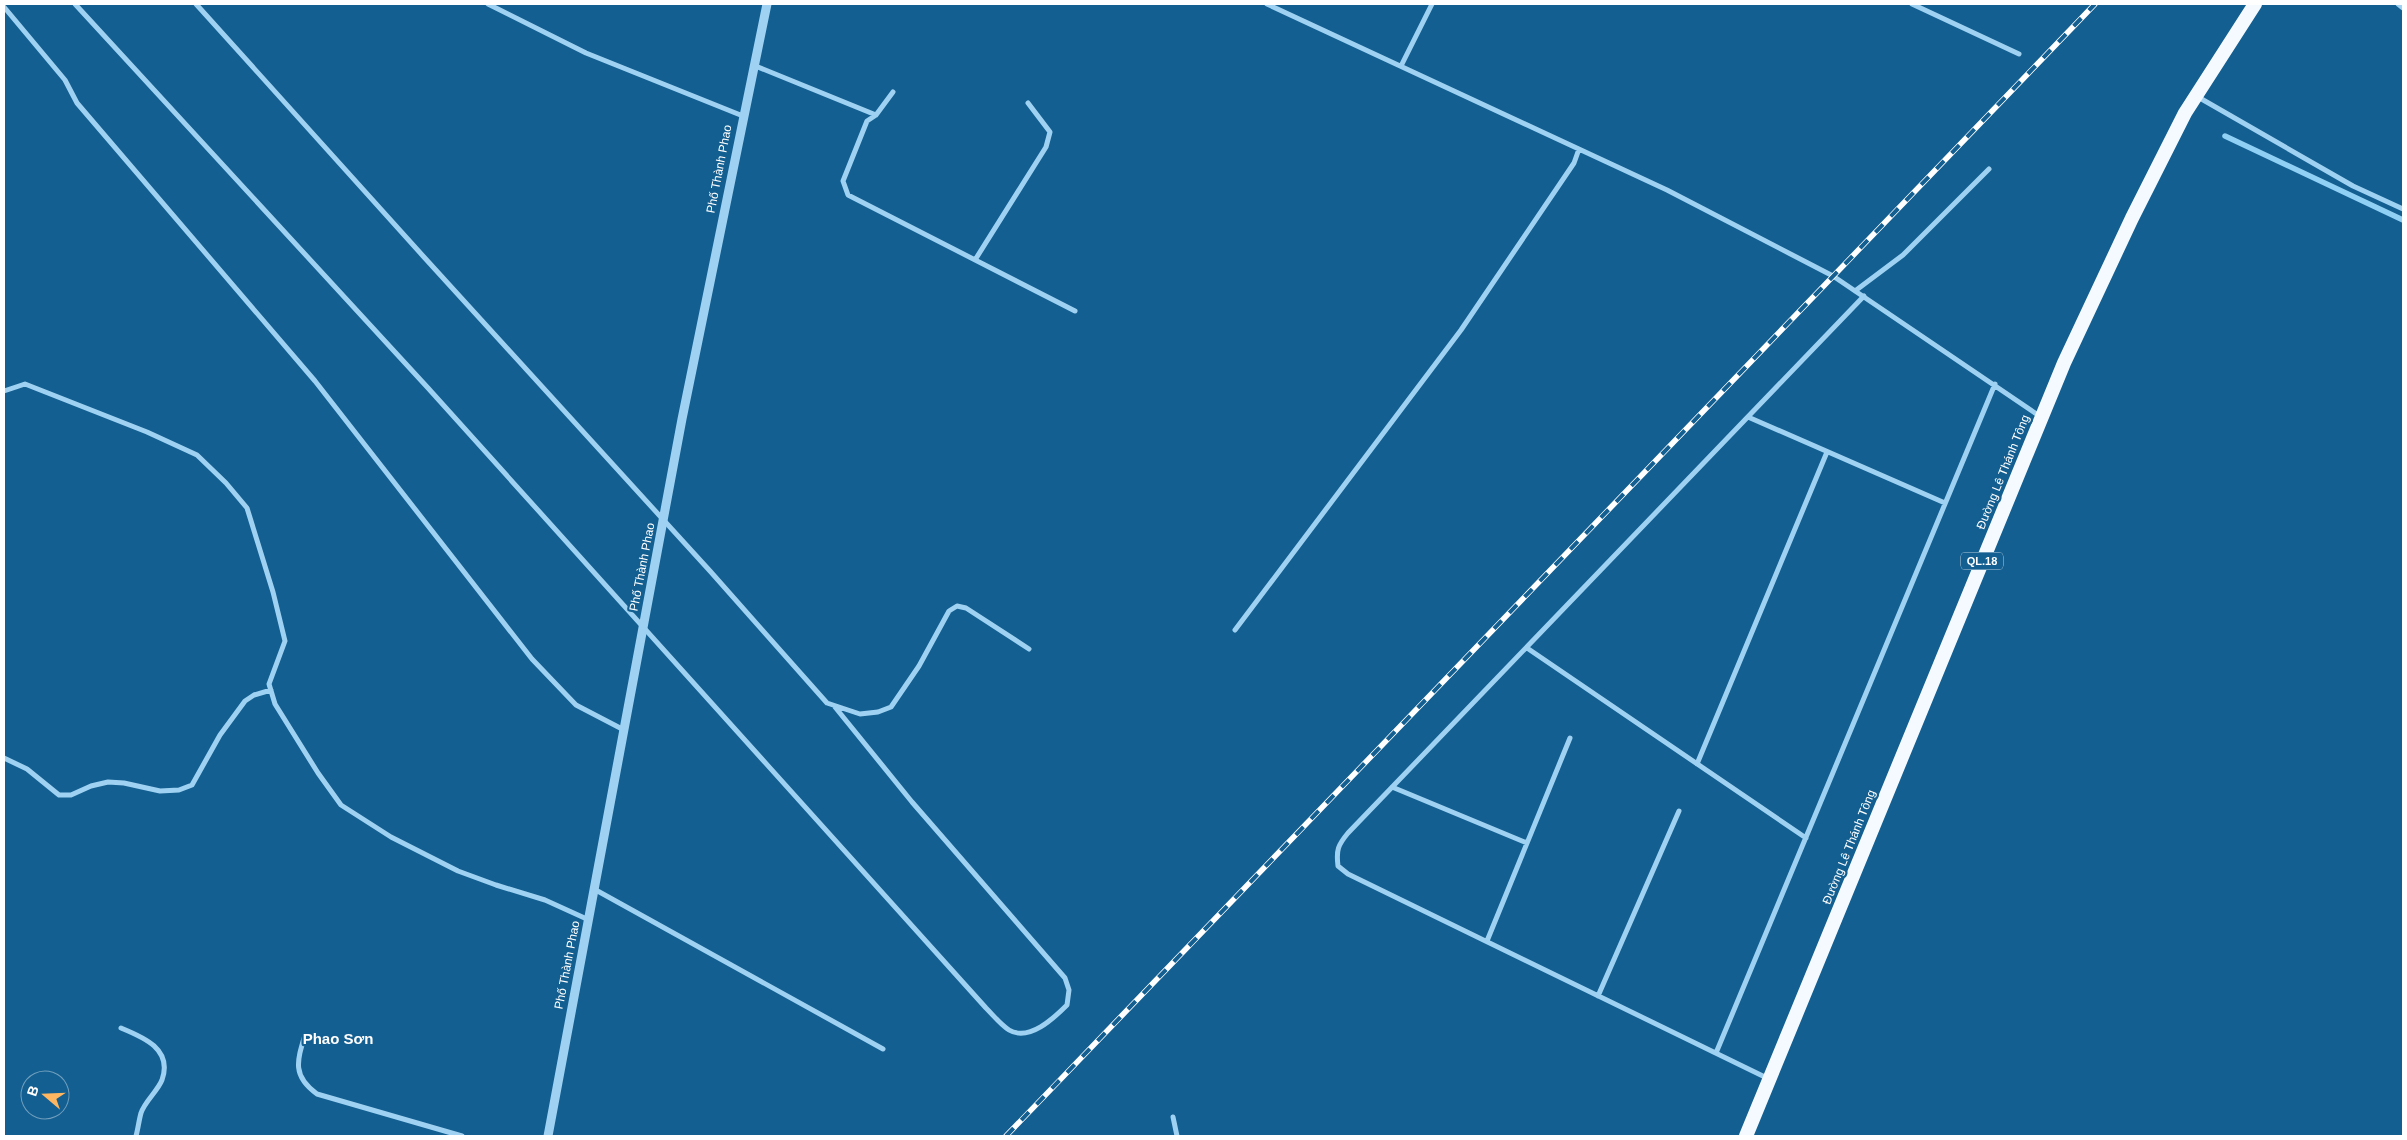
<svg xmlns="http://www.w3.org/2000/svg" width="2407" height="1140" viewBox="0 0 2407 1140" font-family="Helvetica,sans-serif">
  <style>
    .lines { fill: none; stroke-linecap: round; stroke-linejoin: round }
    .stream { stroke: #91d0f5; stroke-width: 5.5 }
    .minor { stroke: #9fd2f2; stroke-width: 5 }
    .tertiary { stroke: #9fd2f2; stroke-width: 9 }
    .trunk { stroke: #f4faff; stroke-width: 14 }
    .rail-casing { stroke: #fff; stroke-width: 5.5 }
    .rail { stroke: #135f91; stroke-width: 4; stroke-dasharray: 11; stroke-linecap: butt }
    .labels { text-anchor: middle; stroke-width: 4.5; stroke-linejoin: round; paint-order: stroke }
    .shield { fill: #135f91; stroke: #b8cfde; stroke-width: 1 }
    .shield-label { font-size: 11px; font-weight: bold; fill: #fff }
    .street-label { font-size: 12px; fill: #fff; stroke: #135f91 }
    .quarter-label { font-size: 15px; font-weight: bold; fill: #fff; stroke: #135f91 }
  </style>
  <rect width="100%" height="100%" fill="#135f91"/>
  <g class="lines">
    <!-- stream -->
    <path class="stream" d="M2225 136 2403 220"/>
    <!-- minor -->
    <path class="minor" d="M75 4 428 388 986 1008C993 1015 1001 1025 1009 1030 1029 1042 1054 1018 1067 1005L1069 990 1065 978 912 802 835 707
      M196 4 423 256 710 571 827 703 860 714 878 712 891 707 919 666 949 611 957 606 966 608 1029 649
      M488 4 586 53 743 116
      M1267 4 1667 190 1833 276 2041 417
      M1912 4 2019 54
      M2398 4 2403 8
      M4 7 65 80 77 103 315 381 532 659 576 705 624 730
      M753 65 876 115
      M1401 66 1432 4
      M893 92 876 115 867 121 843 181 848 195 1075 311
      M2198 97 2353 186 2403 209
      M975 260 1046 147 1050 132 1028 103
      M1855 291 1903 255 1989 169
      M4 391 25 384 147 432 197 455 226 483 247 508 273 592 285 641 269 684 275 704 318 773 341 805 391 837 458 871 496 885 545 900 589 920
      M1748 417 1945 503
      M1235 630 1461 330 1574 163 1579 149
      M1527 648 1806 838
      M4 758 27 769 59 795H71L91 786 108 782 124 783 160 791 179 790 192 785 220 735 245 701 254 695 271 690
      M1697 764 1827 452
      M1392 787 1527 843
      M594 889 883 1049
      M1487 941 1570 738
      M1598 996 1679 811
      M121 1028C143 1037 173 1049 162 1080 157 1092 145 1101 141 1113 139 1120 138 1129 136 1136
      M305 1035C297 1061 292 1076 317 1094L462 1136
      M1716 1053 1995 384
      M1769 1079 1348 874 1338 866C1336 850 1338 845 1348 833L1864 296
      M1173 1117 1177 1136"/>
    <!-- tertiary -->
    <path class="tertiary" d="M548 1136 682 419 767 4"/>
    <!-- trunk -->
    <path class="trunk" d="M1746 1136 2064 363 2132 218 2185 113 2255 4"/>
    <defs>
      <path id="rail" d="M1006 1136 2095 4"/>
    </defs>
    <!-- rail casing -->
    <use href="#rail" class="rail-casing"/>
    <!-- rail -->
    <use href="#rail" class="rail"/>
  </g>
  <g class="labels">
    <!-- shield labels -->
    <rect class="shield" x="1961" y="552.5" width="42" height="17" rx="4"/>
    <g class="shield-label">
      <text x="1982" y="565">QL.18</text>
    </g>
    <!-- street labels -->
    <g class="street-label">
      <text transform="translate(719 169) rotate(-79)" y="4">Phố Thành Phao</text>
      <text transform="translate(2003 472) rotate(-68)" y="4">Đường Lê Thánh Tông</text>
      <text transform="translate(642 567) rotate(-79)" y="4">Phố Thành Phao</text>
      <text transform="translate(1849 847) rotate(-68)" y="4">Đường Lê Thánh Tông</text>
      <text transform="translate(567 965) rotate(-79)" y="4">Phố Thành Phao</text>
    </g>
    <!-- quarter labels -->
    <g class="quarter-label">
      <text x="338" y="1044">Phao Sơn</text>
    </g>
  </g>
  <!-- border -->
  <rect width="2407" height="1140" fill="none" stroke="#ffffff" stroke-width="10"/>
  <!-- north arrow -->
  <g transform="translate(45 1095) rotate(289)"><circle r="24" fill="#135f91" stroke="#719fbd"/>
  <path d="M0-4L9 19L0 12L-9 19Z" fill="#ffb660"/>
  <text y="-8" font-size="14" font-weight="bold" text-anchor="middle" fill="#ffffff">B</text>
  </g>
</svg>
